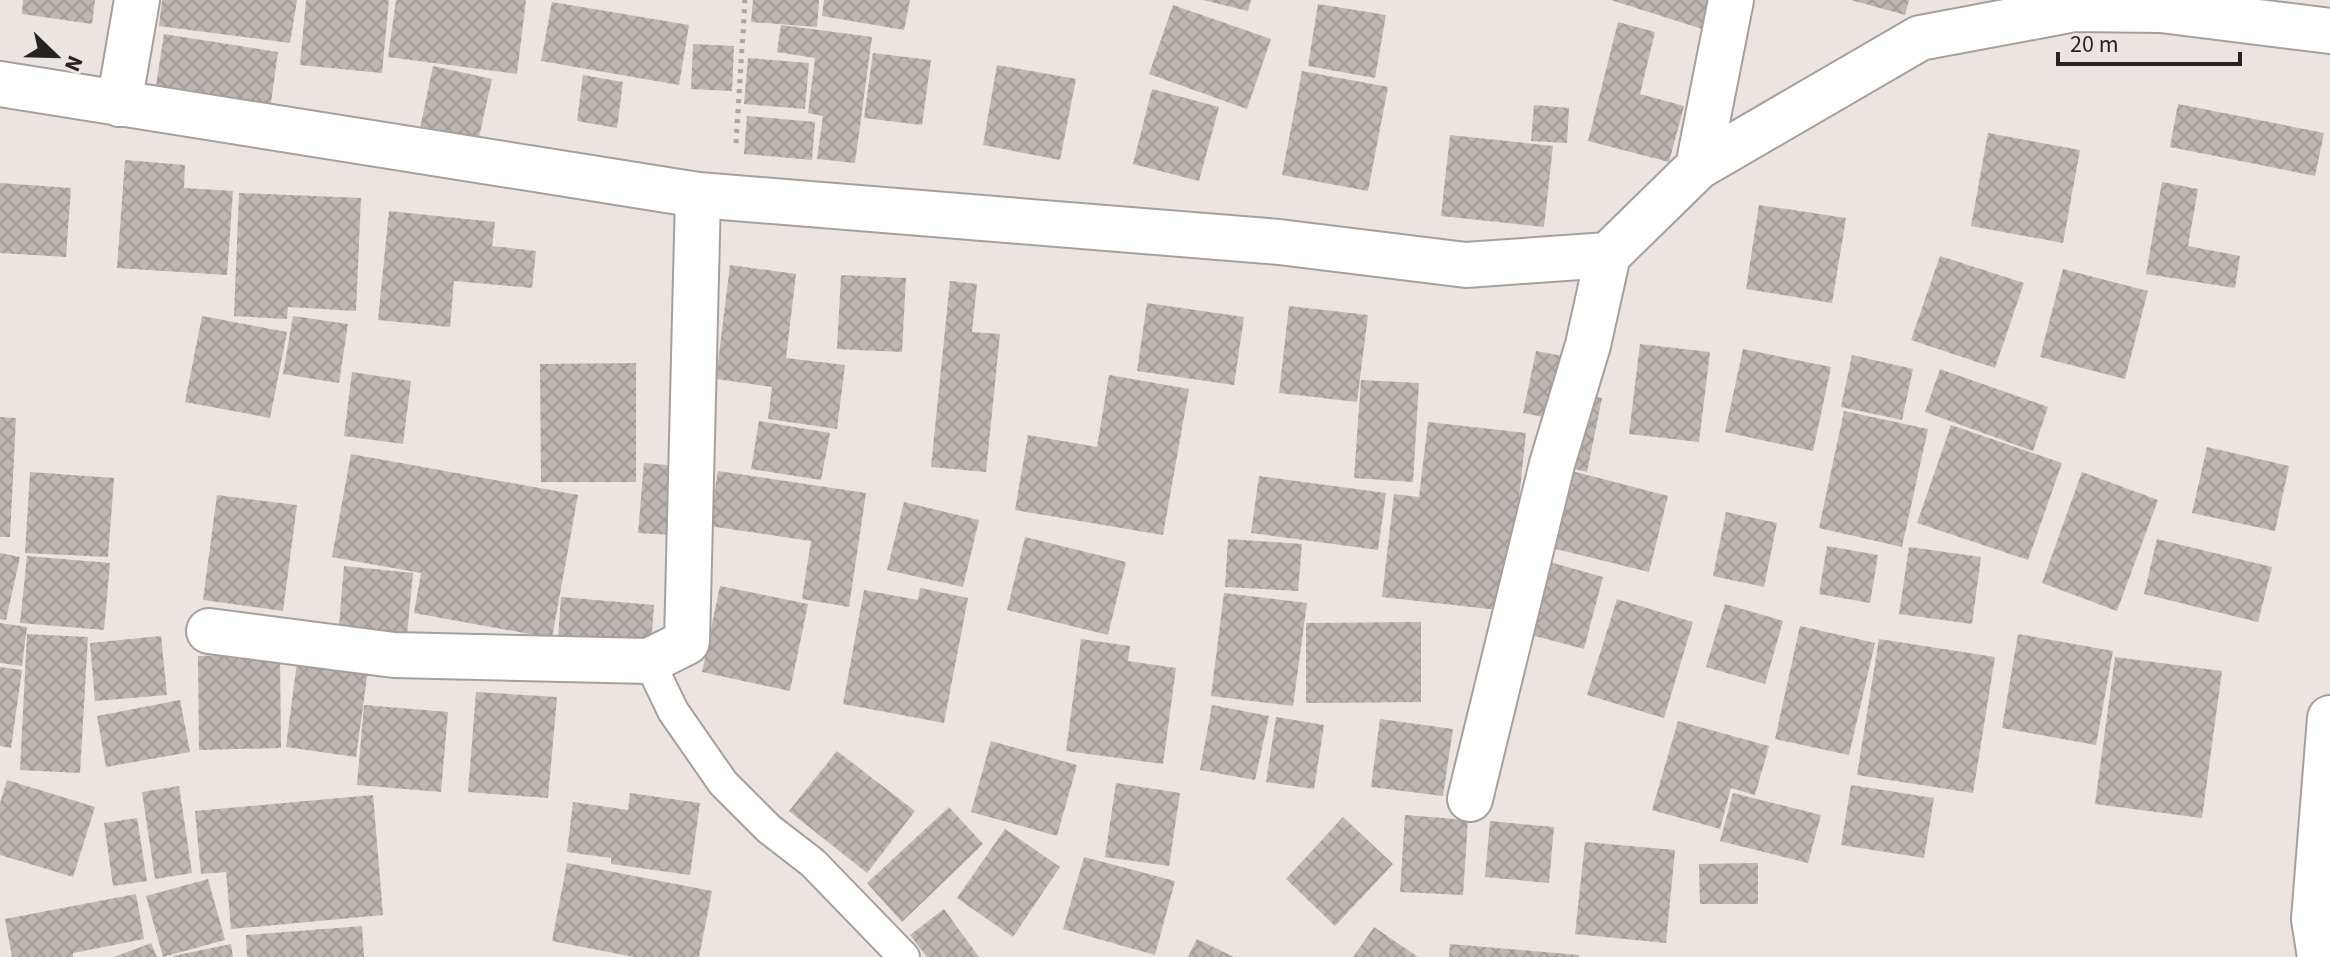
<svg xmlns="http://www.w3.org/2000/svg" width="2330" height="957" viewBox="0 0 2330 957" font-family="'Source Sans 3',sans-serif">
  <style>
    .building { fill: url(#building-cross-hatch) }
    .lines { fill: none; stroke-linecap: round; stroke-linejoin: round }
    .service-casing { stroke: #a6a09c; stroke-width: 34 }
    .minor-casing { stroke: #a6a09c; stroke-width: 48 }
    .path { stroke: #a9a4a1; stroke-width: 5; stroke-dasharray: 4 6; stroke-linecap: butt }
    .service { stroke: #fff; stroke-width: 30 }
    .minor { stroke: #fff; stroke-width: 44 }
  </style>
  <defs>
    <pattern id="building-cross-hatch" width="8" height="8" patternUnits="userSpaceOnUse" patternTransform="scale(2)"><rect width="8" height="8" fill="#bdb6b2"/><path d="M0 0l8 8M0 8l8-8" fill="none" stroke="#a29c99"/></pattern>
  </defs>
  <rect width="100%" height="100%" fill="#ebe4e0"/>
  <!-- building -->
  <path class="building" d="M23 0H95L92 24 22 14Z
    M162 0H297L290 43 159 26Z
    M306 0H389L382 73 300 65Z
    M396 0H526L517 74 388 57Z
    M753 0H819L817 27 751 22Z
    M824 0H910L904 30 822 16Z
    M1203 0H1251L1248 11Z
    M1611 0H1711L1702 29Z
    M1851 0H1909L1905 15Z
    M552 2 689 25 679 85 541 61Z
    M1318 4 1386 15 1375 78 1308 66Z
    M1173 5 1271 39 1247 109 1149 74Z
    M1618 22 1655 32 1640 94 1684 106 1669 162 1588 141Z
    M781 25 872 37 855 163 817 159 823 116 808 113 815 58 777 52Z
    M164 34 278 52 270 110 155 92Z
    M693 44 734 46 732 91 691 89Z
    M873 53 931 60 922 125 864 118Z
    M748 58 809 63 805 109 744 104Z
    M997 65 1076 79 1060 160 983 145Z
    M433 66 492 79 475 155 417 143Z
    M1302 71 1388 87 1368 191 1282 175Z
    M583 75 623 82 617 128 577 121Z
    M1152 89 1219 107 1199 181 1133 164Z
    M2178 104 2324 133 2315 176 2170 147Z
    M1534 105 1569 108 1567 143 1531 141Z
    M747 116 815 122 812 160 744 154Z
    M1988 133 2080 150 2063 243 1971 226Z
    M1450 135 1553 146 1544 227 1441 216Z
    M125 160 185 165 184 188 233 191 227 275 117 268Z
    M2162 182 2198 189 2188 246 2240 256 2235 288 2146 274Z
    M0 183 71 188 66 257 0 253Z
    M239 193 361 198 356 311 288 307 287 319 234 316Z
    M1759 205 1846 218 1832 303 1746 289Z
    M389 211 495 222 492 246 536 251 532 288 454 281 450 327 378 320Z
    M1940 256 2024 283 1995 368 1911 340Z
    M730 265 796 274 786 358 845 365 837 429 768 419 772 387 716 379Z
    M2063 269 2148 291 2125 379 2040 357Z
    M841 275 906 278 902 352 837 349Z
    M950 281 977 284 972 332 1000 334 986 472 931 467Z
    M1147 303 1244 317 1234 385 1137 371Z
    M1289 306 1368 315 1357 402 1279 393Z
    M202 316 287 332 270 418 185 402Z
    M293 316 348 324 339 383 283 374Z
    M1640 344 1710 352 1699 442 1629 434Z
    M1743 349 1831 367 1813 451 1725 432Z
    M1536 351 1568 357 1555 419 1523 413Z
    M1852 355 1913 369 1902 420 1841 407Z
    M636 363V482H541L540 364Z
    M1940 369 2048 407 2033 451 1925 412Z
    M352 372 411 381 403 444 344 436Z
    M1109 375 1189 389 1163 535 1015 510 1028 435 1097 447Z
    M1361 380 1419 383 1413 482 1354 478Z
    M1577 393 1602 398 1587 472 1562 466Z
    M1844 411 1928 429 1902 547 1819 528Z
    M0 417 16 418 10 537H0Z
    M759 421 830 433 821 480 751 469Z
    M1428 422 1526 433 1507 611 1382 597 1394 494 1419 497Z
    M1951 425 2062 463 2028 560 1917 523Z
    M2207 447 2289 466 2275 531 2192 513Z
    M351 454 578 495 552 638 414 613 421 573 332 557Z
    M644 463 679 466 673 535 638 533Z
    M1568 470 1668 496 1649 572 1548 547Z
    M718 471 866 493 849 607 802 599 811 541 709 526Z
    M30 472 114 478 108 557 25 553Z
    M2082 472 2158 500 2117 611 2042 583Z
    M1259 476 1386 493 1378 550 1251 533Z
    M217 495 297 505 283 611 203 600Z
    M904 502 979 520 963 587 887 570Z
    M1726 512 1777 523 1764 587 1713 576Z
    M1025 537 1126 562 1108 635 1007 610Z
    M1228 539 1302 544 1298 591 1225 587Z
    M2157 539 2272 567 2258 622 2144 594Z
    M1827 546 1878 555 1870 603 1819 594Z
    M1909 547 1981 557 1972 624 1899 614Z
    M0 553 20 557 6 620 0 619Z
    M27 556 110 563 104 630 20 623Z
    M1539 559 1603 577 1584 649 1519 632Z
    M344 566 413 573 406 645 338 638Z
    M720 586 808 604 790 691 702 672Z
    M920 588 968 598 944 723 843 704 864 590 918 600Z
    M1224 593 1307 603 1293 706 1211 696Z
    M561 597 654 605 651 646 558 638Z
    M1617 599 1693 622 1664 718 1587 695Z
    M1725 604 1783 621 1765 684 1706 667Z
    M1421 622V702L1306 703V623Z
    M0 623 27 627 22 666 0 663Z
    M1800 626 1875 643 1849 755 1775 739Z
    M27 634 88 637 80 773 20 770Z
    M2018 634 2113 651 2096 745 2002 728Z
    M161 636 167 695 95 701 90 643Z
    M1081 639 1130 646 1128 661 1176 668 1163 764 1066 751Z
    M1879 639 1995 657 1973 793 1857 775Z
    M280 653 281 748 199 750 198 656Z
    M298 654 369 663 356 757 286 747Z
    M2115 657 2222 671 2202 818 2095 804Z
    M0 667 22 670 11 748 0 746Z
    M476 692 557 697 548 798 468 792Z
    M180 700 190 752 106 767 97 716Z
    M364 705 448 712 441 792 357 785Z
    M1212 705 1269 716 1255 780 1200 770Z
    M1276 717 1324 725 1314 789 1266 782Z
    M1380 719 1453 729 1443 796 1371 787Z
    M1678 721 1769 746 1755 795 1731 788 1720 829 1652 810Z
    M991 741 1077 765 1057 836 971 812Z
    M837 751 915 811 867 873 789 811Z
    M7 780 95 807 73 877 0 855V803Z
    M1116 783 1180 793 1169 866 1105 857Z
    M1851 785 1934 798 1924 858 1841 845Z
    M179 786 192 873 155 879 142 792Z
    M630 793 700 803 690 875 611 864V858L567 852 573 802 628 810Z
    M1733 793 1821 815 1808 863 1720 841Z
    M373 795 383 915 231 929 226 872 201 874 195 811Z
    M949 807 983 844 902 922 867 883Z
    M1405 815 1468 820 1463 895 1400 892Z
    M1343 817 1393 864 1335 926 1286 879Z
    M137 818 147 881 113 886 104 823Z
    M1490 821 1554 827 1549 883 1485 877Z
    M1005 829 1060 867 1013 937 957 898Z
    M1585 842 1675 850 1666 943 1575 934Z
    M1084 857 1175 881 1155 955 1063 929Z
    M567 863 712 891 699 957H634L552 941Z
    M1758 863V904H1700L1699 864Z
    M208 879 225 940 163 957 146 896Z
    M136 894 144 939 73 953V957H12L5 919Z
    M944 909 979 957H927L910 935Z
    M362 926 364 957H247L246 935Z
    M1374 927 1418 957H1353Z
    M1197 939 1234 957H1188Z
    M151 943 157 957H114Z
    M231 944 233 957H174L173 956Z
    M1450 944 1579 955V957H1449Z"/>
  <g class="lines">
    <defs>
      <path id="service" d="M649 661 673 711 723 783 769 829 813 863 904 957"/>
      <path id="minor" d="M0 84 698 195 1279 242 1466 265 1608 255 1698 167 1920 38 2075 9 2161 10 2330 31
        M119 104 137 0
        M1698 167 1731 0
        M209 631 394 655 649 661 687 642 698 195
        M1470 799 1552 464 1588 345 1608 255
        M2320 957 2314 919 2330 718"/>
    </defs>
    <!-- service casing -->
    <use href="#service" class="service-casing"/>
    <!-- minor casing -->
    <use href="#minor" class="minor-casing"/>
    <!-- path -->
    <path class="path" d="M736 143 745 0"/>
    <!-- service -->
    <use href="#service" class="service"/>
    <!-- minor -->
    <use href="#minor" class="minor"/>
  </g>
  <!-- north arrow -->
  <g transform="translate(56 56) rotate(113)" stroke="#ebe4e0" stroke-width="6" paint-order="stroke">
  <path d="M0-6L14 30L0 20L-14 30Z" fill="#262422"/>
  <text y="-12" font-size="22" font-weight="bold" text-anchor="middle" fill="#262422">N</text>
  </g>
  <!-- scale -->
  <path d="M2058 52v12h182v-12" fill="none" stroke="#262422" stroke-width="4"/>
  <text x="2070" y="52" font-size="24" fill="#262422" stroke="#ebe4e0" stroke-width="6" paint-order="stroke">20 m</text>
</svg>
